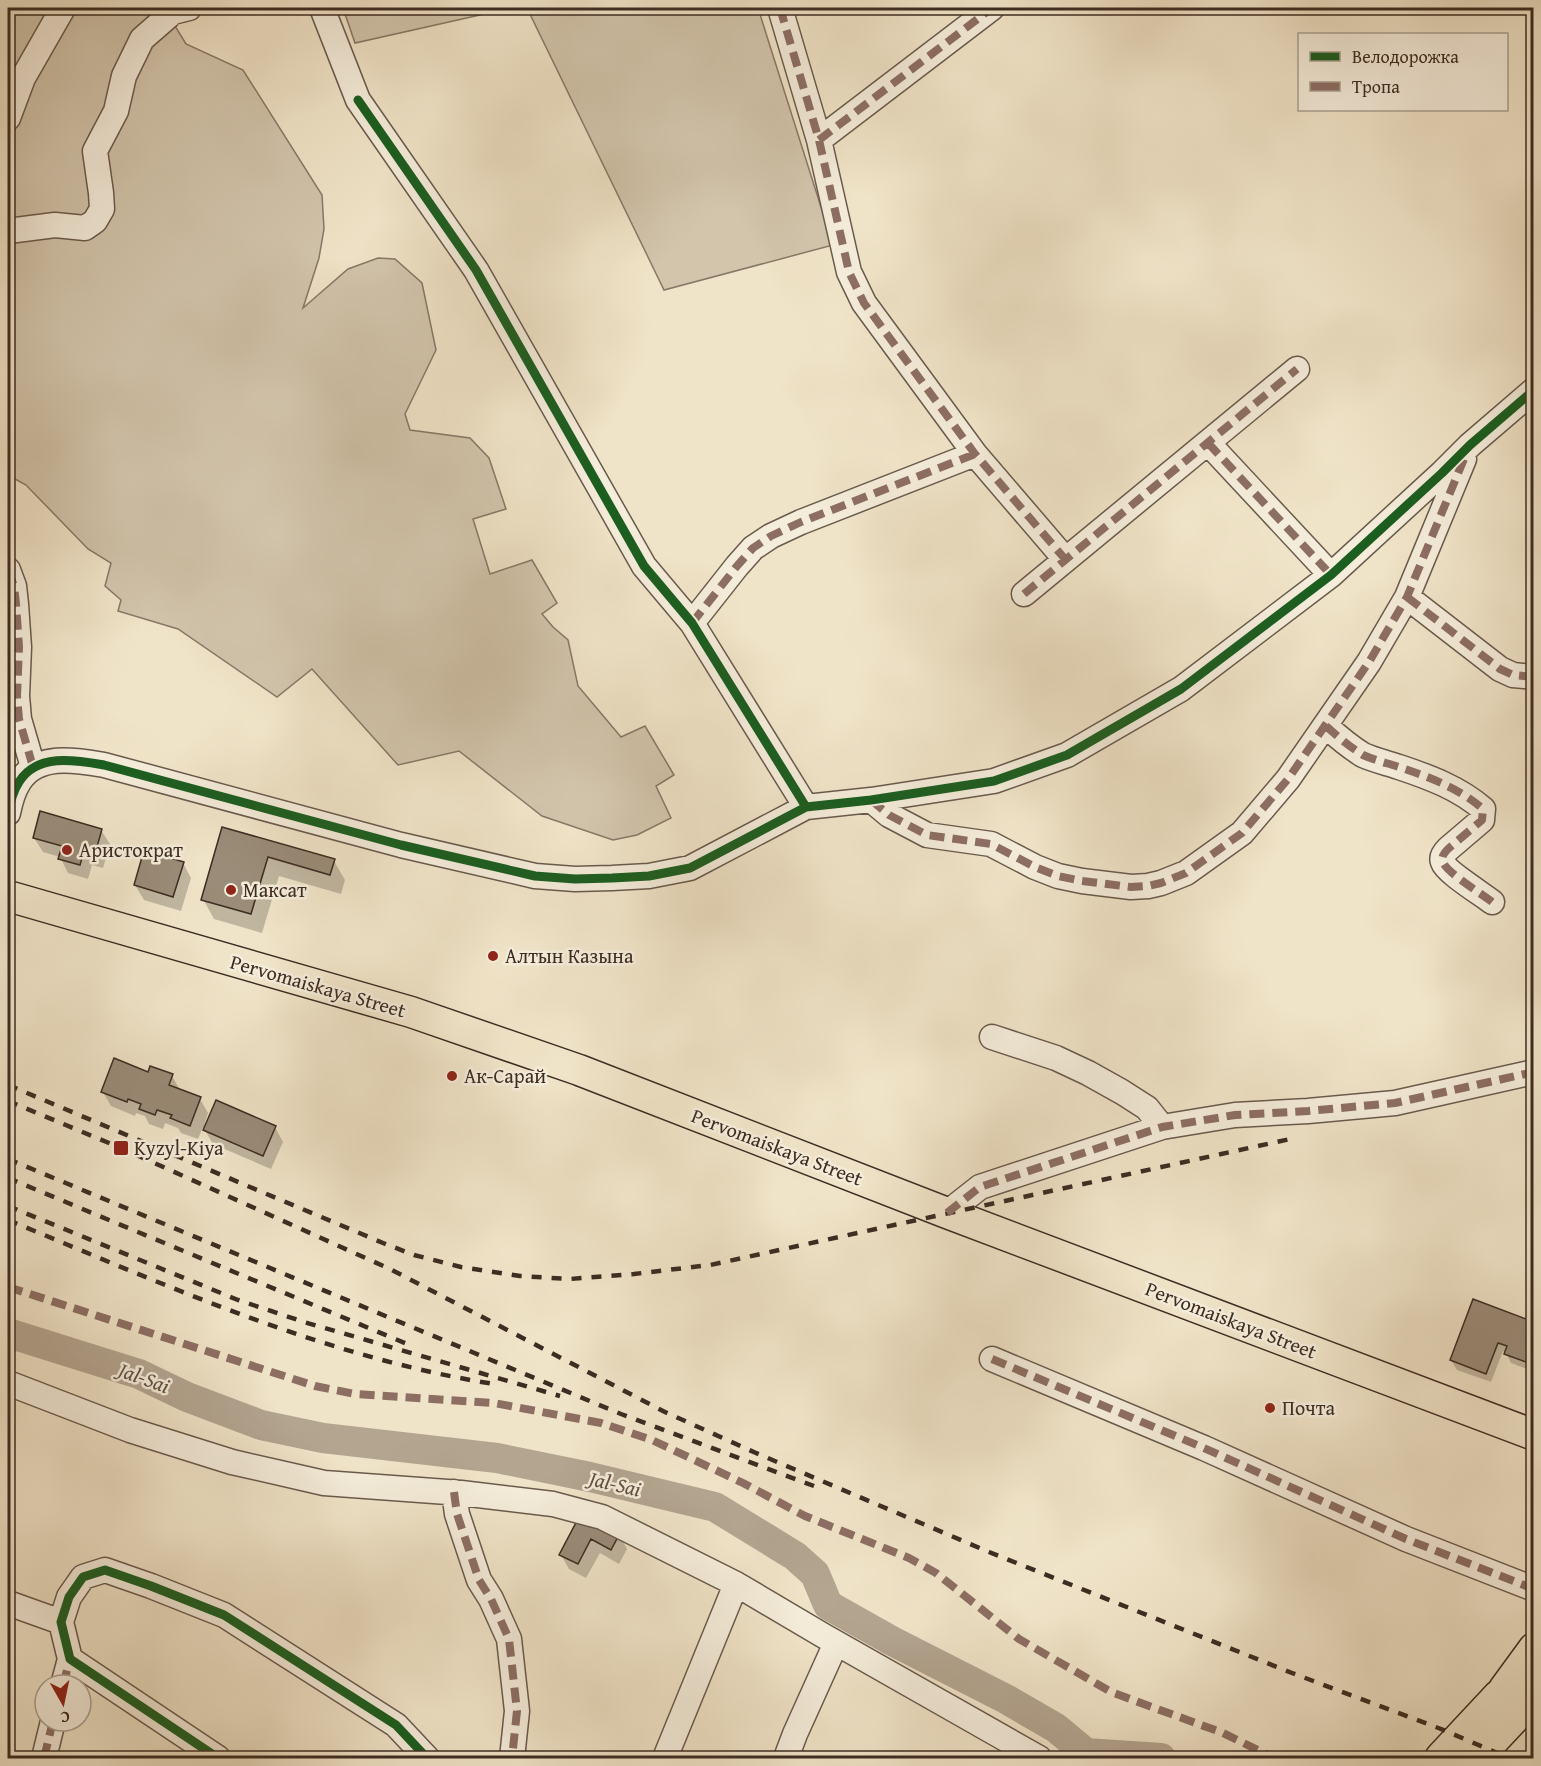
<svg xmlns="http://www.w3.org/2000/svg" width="1541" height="1766" viewBox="0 0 1541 1766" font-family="'Gentium Book Plus',serif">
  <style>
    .green { fill: #d2c5ac; stroke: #887867; stroke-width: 1.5 }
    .shadow { fill: #0003 }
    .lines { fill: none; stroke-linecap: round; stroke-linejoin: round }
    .river { stroke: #b3a590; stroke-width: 30 }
    .building { fill: #9a8c78; stroke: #3d2c22; stroke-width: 1.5 }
    .minor-casing { stroke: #6a5a4c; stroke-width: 27 }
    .major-casing { stroke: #3d2c22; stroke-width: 33 }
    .highway-casing { stroke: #3d2c22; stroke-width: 36 }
    .minor { stroke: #f5eddb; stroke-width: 24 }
    .major { stroke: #f0e4c8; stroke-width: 30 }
    .highway { stroke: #f0e4c8; stroke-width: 33 }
    .rail { stroke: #3d2c22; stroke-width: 4.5; stroke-dasharray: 10 10; stroke-linecap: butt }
    .quiet { stroke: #8d6e63; stroke-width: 8; stroke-dasharray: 15 8; stroke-linecap: butt }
    .cycleway-casing { stroke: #f5eddb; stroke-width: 13 }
    .cycleway { stroke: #1b5e20; stroke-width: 9 }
    .poi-dot { fill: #8f2418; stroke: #f5eddb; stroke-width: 2 }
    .labels { text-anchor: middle; stroke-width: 5; stroke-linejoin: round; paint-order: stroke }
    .poi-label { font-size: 20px; fill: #3d2c22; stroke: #f5eddb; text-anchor: start }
    .street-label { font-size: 20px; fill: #3d2c22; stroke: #f5eddb }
    .water-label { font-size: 21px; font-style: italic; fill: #605043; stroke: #f5eddb }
  </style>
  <rect width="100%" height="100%" fill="#f0e4c8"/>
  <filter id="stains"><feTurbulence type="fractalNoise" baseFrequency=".00333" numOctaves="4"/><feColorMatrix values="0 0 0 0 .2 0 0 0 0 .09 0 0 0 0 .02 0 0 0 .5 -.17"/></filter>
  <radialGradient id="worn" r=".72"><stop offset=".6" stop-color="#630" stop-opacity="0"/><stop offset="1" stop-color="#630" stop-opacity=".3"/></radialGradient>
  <!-- green -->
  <path class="green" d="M8 8H164L186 44 243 70 322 195 324 229 319 258 303 308 348 269 378 258 395 259 422 283 436 350 405 414 410 430 470 438 489 458 506 509 473 519 490 574 532 560 557 603 542 614 553 627 568 640 578 686 621 737 645 726 674 775 656 786 671 818 637 835 613 840 542 816 459 751 398 765 312 669 277 697 178 629 118 611 121 600 105 586 111 563 88 549 26 485 8 475Z
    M343 8H511L355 43Z
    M527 8H758L833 245 664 290Z"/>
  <!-- shadow -->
  <path class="shadow" d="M223 829 334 861 345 880 341 894 279 876 262 933 214 919 203 899Z
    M101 830 110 844 103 868 92 865 88 879 68 873 60 857 43 852 34 838Z
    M183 863 191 878 181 911 144 900 135 885Z
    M149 1073 172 1076 180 1090 200 1099 208 1113 204 1125 275 1127 283 1142 271 1169 213 1144 203 1127 198 1139 181 1133 178 1128 165 1123 163 1129 149 1124 145 1116 136 1113 135 1116 111 1106 103 1092Z
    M1534 1324V1372L1511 1363 1506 1353 1503 1351 1491 1382 1457 1370 1451 1360Z
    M582 1515 619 1534 627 1549 619 1564 600 1553 586 1578 569 1569 561 1555Z"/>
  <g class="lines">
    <!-- river -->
    <path class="river" d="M8 1333 139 1374 187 1397 261 1425 323 1438 497 1458 590 1477 715 1507 795 1556 815 1574 828 1605 892 1641 1006 1699 1056 1728 1086 1753 1161 1758"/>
  </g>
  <!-- building -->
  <path class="building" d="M40 811 102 829 95 854 84 851 80 865 58 859 62 846 33 838Z
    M222 827 335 859 330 875 268 857 251 914 201 900Z
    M144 850 184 862 173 897 134 885Z
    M114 1058 148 1072 150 1066 173 1074 169 1085 201 1097 190 1126 170 1118 172 1115 157 1110 155 1115 139 1109 141 1104 128 1099 127 1102 101 1092Z
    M216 1100 276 1126 263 1156 203 1130Z
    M1473 1299 1534 1322V1365L1504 1354 1507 1346 1498 1343 1486 1374 1450 1360Z
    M581 1513 620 1533 611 1550 591 1539 578 1564 559 1555Z"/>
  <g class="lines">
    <defs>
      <path id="minor" d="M322 8 358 100 476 270 644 566 692 623 806 807
        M780 8 819 140 849 272 864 303 975 454 1065 559
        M8 118 23 78 63 8
        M819 140 992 8
        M8 231 55 225 85 228 95 221 102 209 101 193 95 151 116 111 124 76 142 39 173 12 189 8
        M1208 443 1331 575
        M8 570 14 586 16 604 19 647 17 696 19 719 33 767
        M1024 594 1297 369
        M1407 597 1500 669 1513 675 1534 677
        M692 623 737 566 753 548 771 536 801 522 975 454
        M1326 726C1338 737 1350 747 1363 755 1374 760 1387 763 1399 767 1429 777 1459 788 1483 809L1482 820 1448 849C1444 853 1441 857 1443 862 1446 872 1482 894 1492 902
        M871 800 889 815 927 835 991 844 1035 867 1058 876 1082 881 1131 887 1148 886 1161 883 1186 873 1242 833 1288 779 1369 662 1407 597 1464 459
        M8 813C10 803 13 791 19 782 37 753 75 760 104 765L401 845 535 876 575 879 612 878 649 876 690 868 806 807 871 800 994 781 1067 755 1181 689 1331 575 1442 473 1470 445 1534 390
        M992 1037 1056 1058 1088 1073 1122 1092 1147 1108 1162 1127
        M947 1213 980 1187 1162 1127 1235 1115 1308 1111 1395 1103 1534 1072
        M992 1359 1204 1448 1406 1539 1534 1589
        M8 1383 130 1430 232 1462 324 1483 461 1493 553 1504 602 1517 736 1584 824 1636 1039 1758
        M454 1492 457 1514 479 1580 491 1599 509 1639 517 1711 512 1758
        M8 1603 61 1622
        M63 1685 70 1659
        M44 1758 53 1721
        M218 1758 70 1659 61 1622 69 1597 83 1577 105 1570 151 1586 224 1615 396 1725 427 1758
        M665 1758 736 1584
        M786 1758 795 1734 836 1643"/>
      <path id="major" d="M8 896 411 1012 579 1070 947 1213 1534 1435
        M1504 1689 1534 1648"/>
      <path id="highway" d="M1442 1758 1499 1697 1534 1671
        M1475 1758 1534 1695"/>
    </defs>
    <!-- minor casing -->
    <use href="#minor" class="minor-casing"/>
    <!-- major casing -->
    <use href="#major" class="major-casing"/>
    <!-- highway casing -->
    <use href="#highway" class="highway-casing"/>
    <!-- minor -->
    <use href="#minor" class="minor"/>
    <!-- major -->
    <use href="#major" class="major"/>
    <!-- highway -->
    <use href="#highway" class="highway"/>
    <!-- rail -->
    <path class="rail" d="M8 1085 383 1243 414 1255 461 1267 520 1276 570 1279 634 1274 710 1265 1295 1138
      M8 1101 121 1148 390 1269 665 1412 756 1453 989 1552 1292 1673 1441 1729 1509 1758
      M8 1159 621 1414 814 1486
      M8 1178 412 1346
      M8 1206 238 1300 304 1322 560 1396
      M8 1220C166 1285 323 1357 494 1384"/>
    <!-- quiet -->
    <path class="quiet" d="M780 8 819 140 849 272 864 303 975 454 1065 559
      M819 140 992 8
      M1208 443 1331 575
      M8 570 14 586 16 604 19 647 17 696 19 719 33 767
      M1024 594 1297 369
      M1407 597 1500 669 1513 675 1534 677
      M692 623 737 566 753 548 771 536 801 522 975 454
      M1326 726C1338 737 1350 747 1363 755 1374 760 1387 763 1399 767 1429 777 1459 788 1483 809L1482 820 1448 849C1444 853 1441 857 1443 862 1446 872 1482 894 1492 902
      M871 800 889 815 927 835 991 844 1035 867 1058 876 1082 881 1131 887 1148 886 1161 883 1186 873 1242 833 1288 779 1369 662 1407 597 1466 454
      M947 1213 980 1187 1162 1127 1235 1115 1308 1111 1395 1103 1534 1072
      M8 1287 315 1386 355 1394 494 1403 601 1423 652 1440 743 1483 805 1516 909 1558 936 1573 1019 1639 1111 1692 1223 1733 1274 1758
      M992 1359 1204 1448 1406 1539 1534 1589
      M454 1492 457 1514 479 1580 491 1599 509 1639 517 1711 512 1758
      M63 1685 70 1659
      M44 1758 53 1721"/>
    <defs>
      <path id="cycleway" d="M358 100 476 270 644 566 692 623 806 807
        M8 813C10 803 13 791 19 782 37 753 75 760 104 765L401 845 535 876 575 879 612 878 649 876 690 868 806 807 871 800 994 781 1067 755 1181 689 1331 575 1442 473 1470 445 1534 390
        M218 1758 70 1659 61 1622 69 1597 83 1577 105 1570 151 1586 224 1615 396 1725 427 1758"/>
    </defs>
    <!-- cycleway casing -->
    <use href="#cycleway" class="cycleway-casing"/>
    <!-- cycleway -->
    <use href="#cycleway" class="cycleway"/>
  </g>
  <!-- markers -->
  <g class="poi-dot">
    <circle cx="67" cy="850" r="6"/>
    <circle cx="231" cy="890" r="6"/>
    <circle cx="493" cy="956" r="6"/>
    <circle cx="452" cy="1076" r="6"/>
    <rect x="113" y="1140" width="16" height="16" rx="3"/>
    <circle cx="1270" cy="1408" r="6"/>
  </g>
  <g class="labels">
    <!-- poi labels -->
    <g class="poi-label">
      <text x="79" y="857">Аристократ</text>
      <text x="243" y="897">Максат</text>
      <text x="505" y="963">Алтын Казына</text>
      <text x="464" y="1083">Ак-Сарай</text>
      <text x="134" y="1155">Kyzyl-Kiya</text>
      <text x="1282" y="1415">Почта</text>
    </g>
    <!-- street labels -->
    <g class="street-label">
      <text transform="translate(318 986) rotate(16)" y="7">Pervomaiskaya Street</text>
      <text transform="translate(777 1147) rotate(21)" y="7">Pervomaiskaya Street</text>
      <text transform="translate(1231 1320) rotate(21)" y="7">Pervomaiskaya Street</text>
    </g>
    <!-- water labels -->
    <g class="water-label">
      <text transform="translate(144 1378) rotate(20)" y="7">Jal-Sai</text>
      <text transform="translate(615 1484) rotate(13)" y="7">Jal-Sai</text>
    </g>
  </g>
  <!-- margin -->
  <rect width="1541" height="1766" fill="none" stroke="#f0e4c8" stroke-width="30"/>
  <rect x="9" y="9" width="1523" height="1748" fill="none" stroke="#3d2c22" stroke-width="3"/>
  <rect x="15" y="15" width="1511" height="1736" fill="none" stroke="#3d2c22" stroke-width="1.5"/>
  <!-- legend -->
  <rect x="1298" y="33" width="210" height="78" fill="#f5eddb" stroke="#aba091" stroke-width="1.5"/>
  <rect x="1310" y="52" width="30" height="9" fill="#1b5e20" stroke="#aba091" stroke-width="1.5"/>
  <text x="1352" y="63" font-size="18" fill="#3d2c22">Велодорожка</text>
  <rect x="1310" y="82" width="30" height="9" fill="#8d6e63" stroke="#aba091" stroke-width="1.5"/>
  <text x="1352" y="93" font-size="18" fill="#3d2c22">Тропа</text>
  <!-- north arrow -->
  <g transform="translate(63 1703) rotate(171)"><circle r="28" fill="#f5eddb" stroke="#aba091" stroke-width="1.5"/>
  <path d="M0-4.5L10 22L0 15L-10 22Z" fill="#8f2418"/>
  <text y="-9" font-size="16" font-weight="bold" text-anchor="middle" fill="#3d2c22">С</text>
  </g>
  <rect width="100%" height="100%" filter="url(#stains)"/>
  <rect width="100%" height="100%" fill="url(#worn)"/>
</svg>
